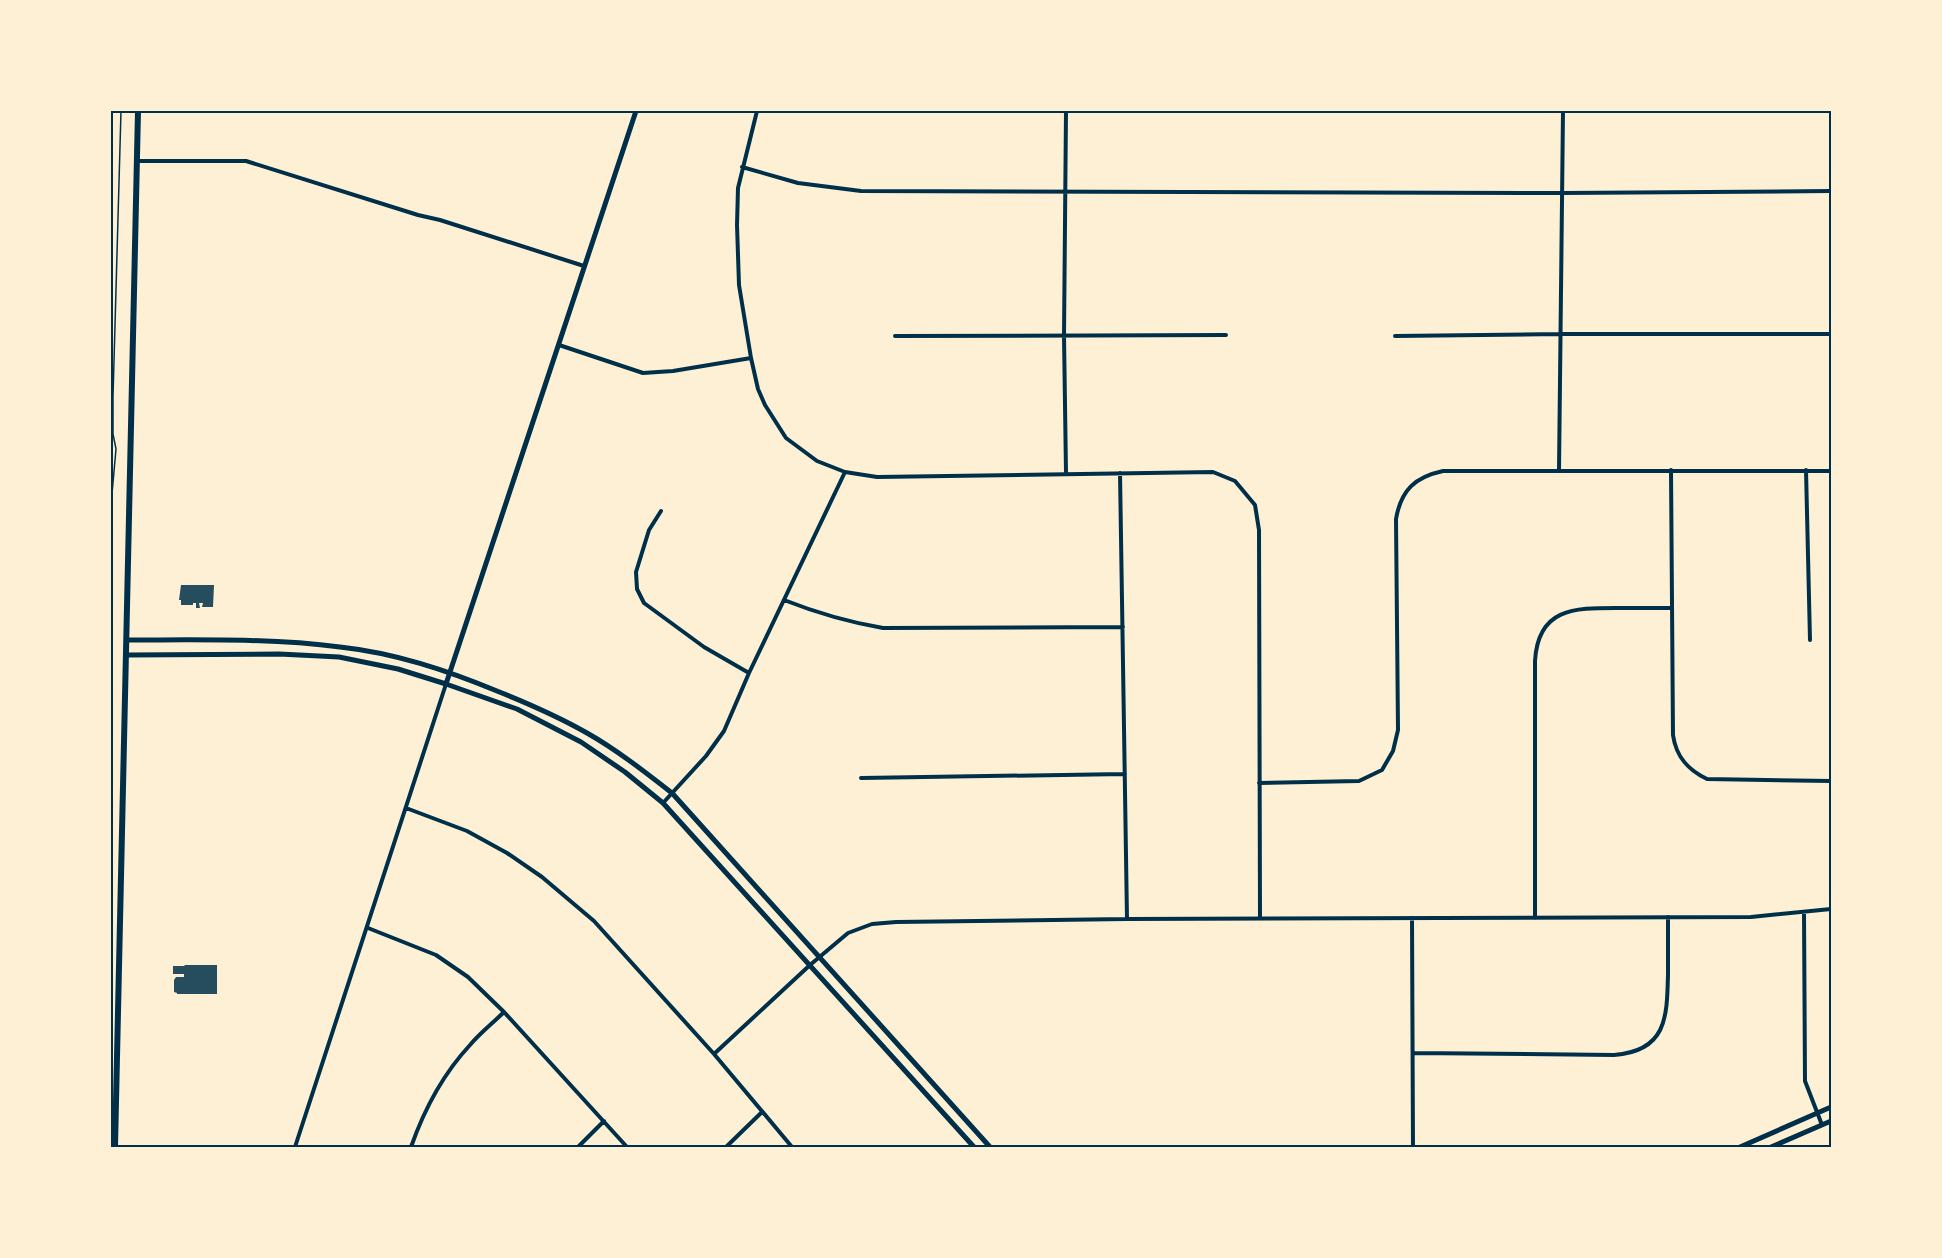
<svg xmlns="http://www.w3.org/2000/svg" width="1942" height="1258" viewBox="0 0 1942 1258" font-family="'Source Sans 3',sans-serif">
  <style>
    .building { fill: #264d5e }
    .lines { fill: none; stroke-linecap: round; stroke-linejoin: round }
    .path { stroke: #003049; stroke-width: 1.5 }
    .minor { stroke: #003049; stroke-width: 4 }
    .tertiary { stroke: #003049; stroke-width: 5 }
    .secondary { stroke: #003049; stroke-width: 6 }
    .neatline { fill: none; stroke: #003049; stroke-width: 2 }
  </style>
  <rect width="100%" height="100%" fill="#fdf0d5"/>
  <!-- building -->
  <path class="building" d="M181 585H214L213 607H202L203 603H199L200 608H196V603H193V605H181V600H179Z
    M185 965H217V994H177V993L174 992V980L176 977H184V974H173V966H184Z"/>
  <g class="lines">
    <!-- path -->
    <path class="path" d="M111 505 116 449 113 434V397L121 111"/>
    <!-- minor -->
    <path class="minor" d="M757 111 738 188 737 225 739 285 751 358 758 389 765 405 786 438 817 461 845 472 877 477 1213 472 1235 481 1255 505 1259 530 1260 918
      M137 161H246L418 215 440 220 584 266
      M742 167 798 183 861 191 1562 193 1831 191
      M895 336 1226 335
      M1395 336 1559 334H1831
      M559 345 643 373 673 371 751 358
      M1671 470 1673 735C1676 757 1688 770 1707 779L1831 781
      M1806 470 1810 640
      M1559 471 1563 111
      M1066 473 1064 336 1066 111
      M1120 473 1127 919
      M661 511 649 530 636 572 637 589 644 603 704 647 749 673
      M784 600C817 613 848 622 883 628L1123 627
      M861 778 1125 774
      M1259 783 1359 781 1382 770 1393 751 1398 730 1396 519C1401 490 1415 477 1443 471H1831
      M663 803 706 756 724 731 749 673 845 472
      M406 808 467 831 507 853 542 877 594 921 714 1054 792 1147
      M1804 912 1805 1081 1822 1125
      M1412 918 1413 1147
      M1535 918V661C1538 608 1574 608 1616 608 1634 608 1653 608 1672 608
      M368 928 436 955 468 977 504 1012 627 1147
      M1413 1053 1614 1055C1667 1051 1667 1017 1668 974 1668 955 1668 936 1668 917
      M714 1054 810 965 848 933 872 924 896 922 1127 919 1751 917 1831 909
      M295 1147 446 684
      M411 1147C424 1110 443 1074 470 1045 480 1033 493 1023 504 1012
      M578 1147 604 1121
      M726 1147 762 1112"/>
    <!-- tertiary -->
    <path class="tertiary" d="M127 640C198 640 270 638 340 647 395 653 446 670 497 691 527 703 559 717 587 733 617 750 645 772 672 793L990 1147
      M127 655 279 654 339 657 398 669 446 684 517 709 581 742 625 772 663 803 974 1147
      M446 684 636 111
      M1740 1147 1831 1107
      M1771 1147 1831 1121"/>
    <!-- secondary -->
    <path class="secondary" d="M115 1147 138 111"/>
  </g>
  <!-- border -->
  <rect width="1942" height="1258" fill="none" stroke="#fdf0d5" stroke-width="225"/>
  <rect x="112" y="112" width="1718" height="1034" class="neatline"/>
</svg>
